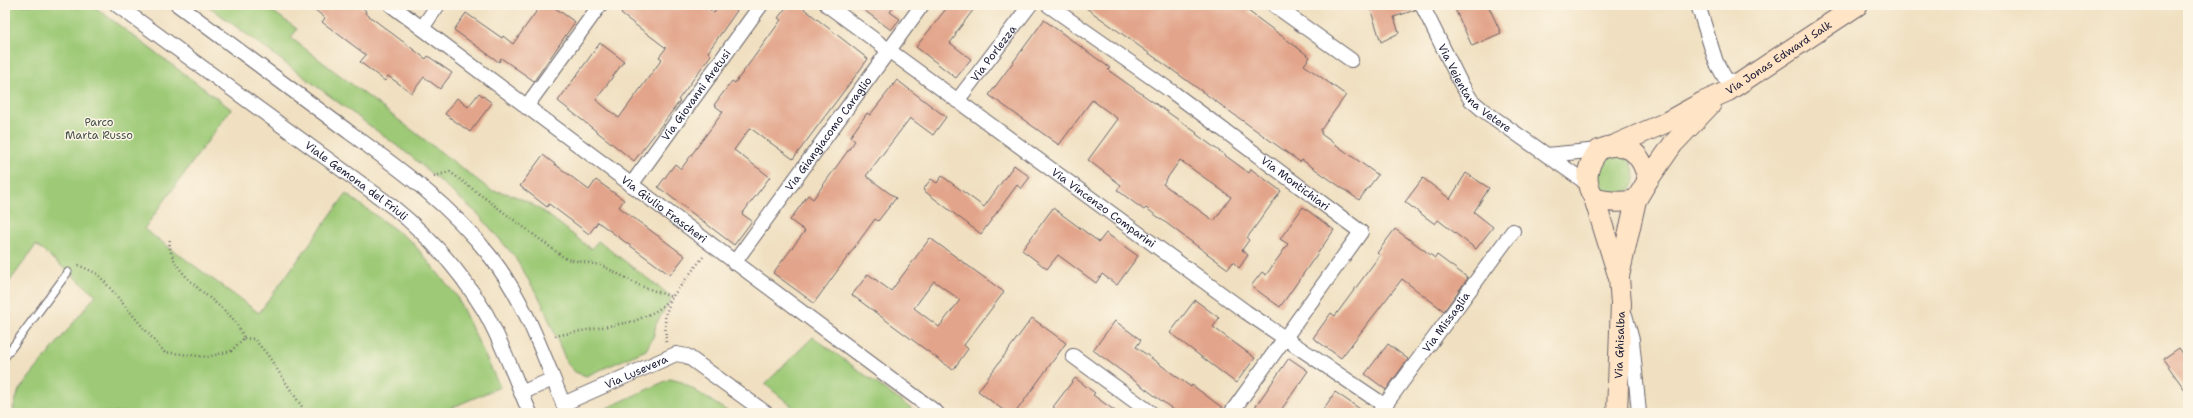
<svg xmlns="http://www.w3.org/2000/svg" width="2193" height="418" viewBox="0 0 2193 418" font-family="'Shantell Sans',sans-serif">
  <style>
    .green { fill: #9eca77; stroke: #607659 }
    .building { fill: #e2a48a; fill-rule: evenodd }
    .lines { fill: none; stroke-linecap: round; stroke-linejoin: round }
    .lane-casing { stroke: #6a646a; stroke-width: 9 }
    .street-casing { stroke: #6a646a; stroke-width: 16 }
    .secondary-casing { stroke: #6a646a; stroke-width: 22 }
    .path { stroke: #6a646a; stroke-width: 2.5; stroke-dasharray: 1 3; stroke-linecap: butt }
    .lane { stroke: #fff; stroke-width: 7 }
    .street { stroke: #fff; stroke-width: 14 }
    .secondary { stroke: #ffe4c6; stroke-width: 20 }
    .labels { text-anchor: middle; stroke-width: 3; stroke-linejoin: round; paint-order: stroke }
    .street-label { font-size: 11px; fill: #22223b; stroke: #fcf5e5 }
    .park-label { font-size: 11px; fill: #47544d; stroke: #fcf5e5 }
  </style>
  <rect width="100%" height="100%" fill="#fcf5e5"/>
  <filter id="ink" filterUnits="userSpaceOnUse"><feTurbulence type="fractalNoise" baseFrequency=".025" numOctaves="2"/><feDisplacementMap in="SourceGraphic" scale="8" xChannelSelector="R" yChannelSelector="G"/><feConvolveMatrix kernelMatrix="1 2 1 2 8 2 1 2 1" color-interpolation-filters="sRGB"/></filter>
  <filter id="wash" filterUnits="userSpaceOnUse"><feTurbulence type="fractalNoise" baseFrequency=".012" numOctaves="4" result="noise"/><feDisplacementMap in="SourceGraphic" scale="16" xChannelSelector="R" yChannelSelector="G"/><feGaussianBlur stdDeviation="0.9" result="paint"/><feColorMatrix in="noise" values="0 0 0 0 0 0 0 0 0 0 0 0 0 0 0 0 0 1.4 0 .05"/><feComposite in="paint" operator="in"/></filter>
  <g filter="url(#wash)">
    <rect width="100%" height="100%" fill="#f0e0c1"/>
    <!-- green -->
    <path class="green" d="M5 5H92L231 109 144 229 259 313 346 194 412 242 456 295 500 387 439 413H16L13 409 19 390 96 295 36 245 5 288Z
      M207 5H264L297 29 291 38 492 191C529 193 562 227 591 249L598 241 672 297 656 324 654 335 646 350 586 376 575 372 567 363 541 301 514 256 479 215 412 157Z
      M1617 154 1629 159C1635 172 1640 183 1626 193L1602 192 1594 181 1598 161Z
      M813 337 917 413H800L765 384Z
      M670 379 682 382 730 413H602L607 408Z"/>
    <g id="blocks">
      <!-- building -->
      <path class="building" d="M309 5H359L366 11 365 13 426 59 428 56 452 73 440 89 424 77 412 93 388 76 385 81 360 62 366 55 322 22 325 18Z
        M541 5H551L575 22 534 81 501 58 499 62 454 30 466 13 502 38 503 36 513 44Z
        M627 5H704L714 13 719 5H741L708 52 711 55 678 100 680 101 634 161 558 101 600 43 624 61 596 100 619 118 662 59 659 57 666 48 621 14Z
        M788 5H799L868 59 793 159 750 128 734 150 770 177 742 214 752 221 734 245 658 187 675 164 681 169 723 112 714 105 732 81 735 83 781 20 778 18Z
        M857 5H895L890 12 900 19 891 30Z
        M949 5H977L955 34 956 35 950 43 971 59 956 78 916 47Z
        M1082 5H1240L1310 57 1304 65 1346 95 1320 131 1322 132 1321 134 1378 175 1359 200 1302 160 1300 162Z
        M1369 5H1414L1415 10 1394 17 1399 33 1381 42Z
        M1453 5H1488L1501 33 1472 46Z
        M1044 20 1110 68 1108 70 1197 133 1196 134 1249 173 1251 169 1281 191 1247 238 1249 240 1242 250 1248 255 1239 268 1233 262 1228 269 1146 208 1144 210 1117 190 1121 185 1088 160 1118 119 1092 100 1059 145 989 95ZM1180 160 1231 197 1214 221 1163 184Z
        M897 80 946 117 933 135 910 118 866 176 896 198 878 221 875 219 814 303 773 273 805 231 790 220 808 195 813 199 855 141 850 137 867 113 870 115Z
        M479 93 492 103 470 132 445 114 457 98 468 107Z
        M543 155 589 190 596 180 624 200 619 207 685 256 670 275 598 222 589 234 549 204 547 207 520 186Z
        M1014 165 1030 177 1021 189 1017 185 981 234 923 190 931 179 937 183 942 176 984 207Z
        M1466 173 1489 188 1474 212 1493 227 1476 249 1438 220 1435 224 1405 202 1423 178 1450 199Z
        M1303 207 1334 230 1280 307 1251 286 1262 272 1266 275 1288 244 1280 239Z
        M1053 208 1099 242 1106 233 1138 256 1117 285 1102 274 1096 283 1058 255 1047 269 1022 250Z
        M1395 229 1435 258 1437 255 1468 278 1444 311 1402 279 1341 358 1313 338 1331 313 1335 316 1380 255 1377 253Z
        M930 238 1004 292 964 345 968 349 953 370 852 295 868 274 891 291ZM934 281 960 300 939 327 914 308Z
        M1195 300 1219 318 1213 327 1255 358 1236 383 1170 333Z
        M1032 318 1066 343 1015 413H1007L978 391Z
        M1115 321 1141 340 1136 347 1191 387 1192 385 1224 409 1223 413H1178L1093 350Z
        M1388 344 1408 359 1386 390 1365 374Z
        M2179 348 2188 361V394L2163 359Z
        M1289 358 1308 371 1279 413H1251Z
        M1075 378 1095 393 1093 395 1118 413H1061L1053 407Z
        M1335 392 1366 413H1321Z"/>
    </g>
  </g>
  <g filter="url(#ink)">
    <use href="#blocks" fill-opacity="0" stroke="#6a646a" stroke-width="1"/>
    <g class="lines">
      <defs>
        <path id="lane" d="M5 357 68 272"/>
        <g id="street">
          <path id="s1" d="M117 5 393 207C429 236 461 272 485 312 503 344 515 379 530 413"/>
          <path d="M178 5C231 45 285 84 338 124 393 164 448 202 490 256 526 301 545 360 567 413"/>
          <path id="s2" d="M391 5 937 413"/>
          <path id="s3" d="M827 5 1246 312 1384 405"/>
          <path id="s4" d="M1048 5 1171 91 1361 232 1231 413"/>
          <path d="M1274 5 1351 60"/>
          <path id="s5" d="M1422 5 1460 82 1471 100 1484 111 1588 184"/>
          <path d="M1698 5 1716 62 1725 78 1737 85"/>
          <path d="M422 28 438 5"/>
          <path id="s6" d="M957 101 1030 5"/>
          <path d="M526 107 600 5"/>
          <path d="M1547 155 1599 150"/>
          <path id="s7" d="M631 185 761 5"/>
          <path id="s8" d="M734 263 922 5"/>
          <path d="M1625 315 1632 340 1639 413"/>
          <path d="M1073 356 1151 413"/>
          <path d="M521 393 553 379"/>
          <path id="s9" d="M563 404 676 354 687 356 766 413"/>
          <path id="s10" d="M1379 413 1513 231"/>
        </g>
        <g id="secondary">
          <path id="s11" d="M1617 144 1665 123 1703 102 1728 91 1858 5"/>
          <path d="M1594 198C1609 203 1621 203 1636 200"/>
          <path d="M1619 276 1636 200 1648 180 1673 144 1711 104"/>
          <path id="s12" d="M1617 413 1621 303 1619 278 1594 198C1583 181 1587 165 1599 150 1626 138 1642 153 1648 180"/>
        </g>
      </defs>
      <!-- lane casing -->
      <use href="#lane" class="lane-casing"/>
      <!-- street casing -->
      <use href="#street" class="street-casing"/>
      <!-- secondary casing -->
      <use href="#secondary" class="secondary-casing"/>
      <!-- path -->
      <path class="path" d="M434 176 450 172 566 259 601 265 641 286 672 297 658 310 635 321 555 336
        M78 265 98 274 164 352 207 357 231 351 244 338C241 332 238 324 233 319 213 297 165 271 170 238
        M244 338 254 339 267 354 306 413
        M666 342 665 316 672 297 703 257"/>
      <!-- lane -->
      <use href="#lane" class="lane"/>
      <!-- street -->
      <use href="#street" class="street"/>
      <!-- secondary -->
      <use href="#secondary" class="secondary"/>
    </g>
  </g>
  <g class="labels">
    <!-- street labels -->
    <g class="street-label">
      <text dy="4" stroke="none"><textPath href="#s6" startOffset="60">Via Porlezza</textPath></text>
      <text dy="4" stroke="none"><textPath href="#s11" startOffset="184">Via Jonas Edward Salk</textPath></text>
      <text dy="4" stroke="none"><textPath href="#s5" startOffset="100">Via Veientana Vetere</textPath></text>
      <text dy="4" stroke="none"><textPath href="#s7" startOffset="111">Via Giovanni Aretusi</textPath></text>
      <text dy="4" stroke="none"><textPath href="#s8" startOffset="160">Via Giangiacomo Caraglio</textPath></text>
      <text dy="4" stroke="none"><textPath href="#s1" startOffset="297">Viale Gemona del Friuli</textPath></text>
      <text dy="4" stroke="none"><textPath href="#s4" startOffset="305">Via Montichiari</textPath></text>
      <text dy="4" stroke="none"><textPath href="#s3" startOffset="343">Via Vincenzo Comparini</textPath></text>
      <text dy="4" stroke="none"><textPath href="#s2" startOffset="341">Via Giulio Frascheri</textPath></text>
      <text dy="4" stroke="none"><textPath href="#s10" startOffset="113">Via Missaglia</textPath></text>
      <text dy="4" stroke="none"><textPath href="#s12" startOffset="68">Via Ghisalba</textPath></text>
      <text dy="4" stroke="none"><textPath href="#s9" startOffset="80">Via Lusevera</textPath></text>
    </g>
    <!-- park labels -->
    <g class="park-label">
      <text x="99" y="126">Parco<tspan x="99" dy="13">Marta Russo</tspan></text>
    </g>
  </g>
  <!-- margin -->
  <rect width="2193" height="418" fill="none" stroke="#fcf5e5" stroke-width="20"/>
</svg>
